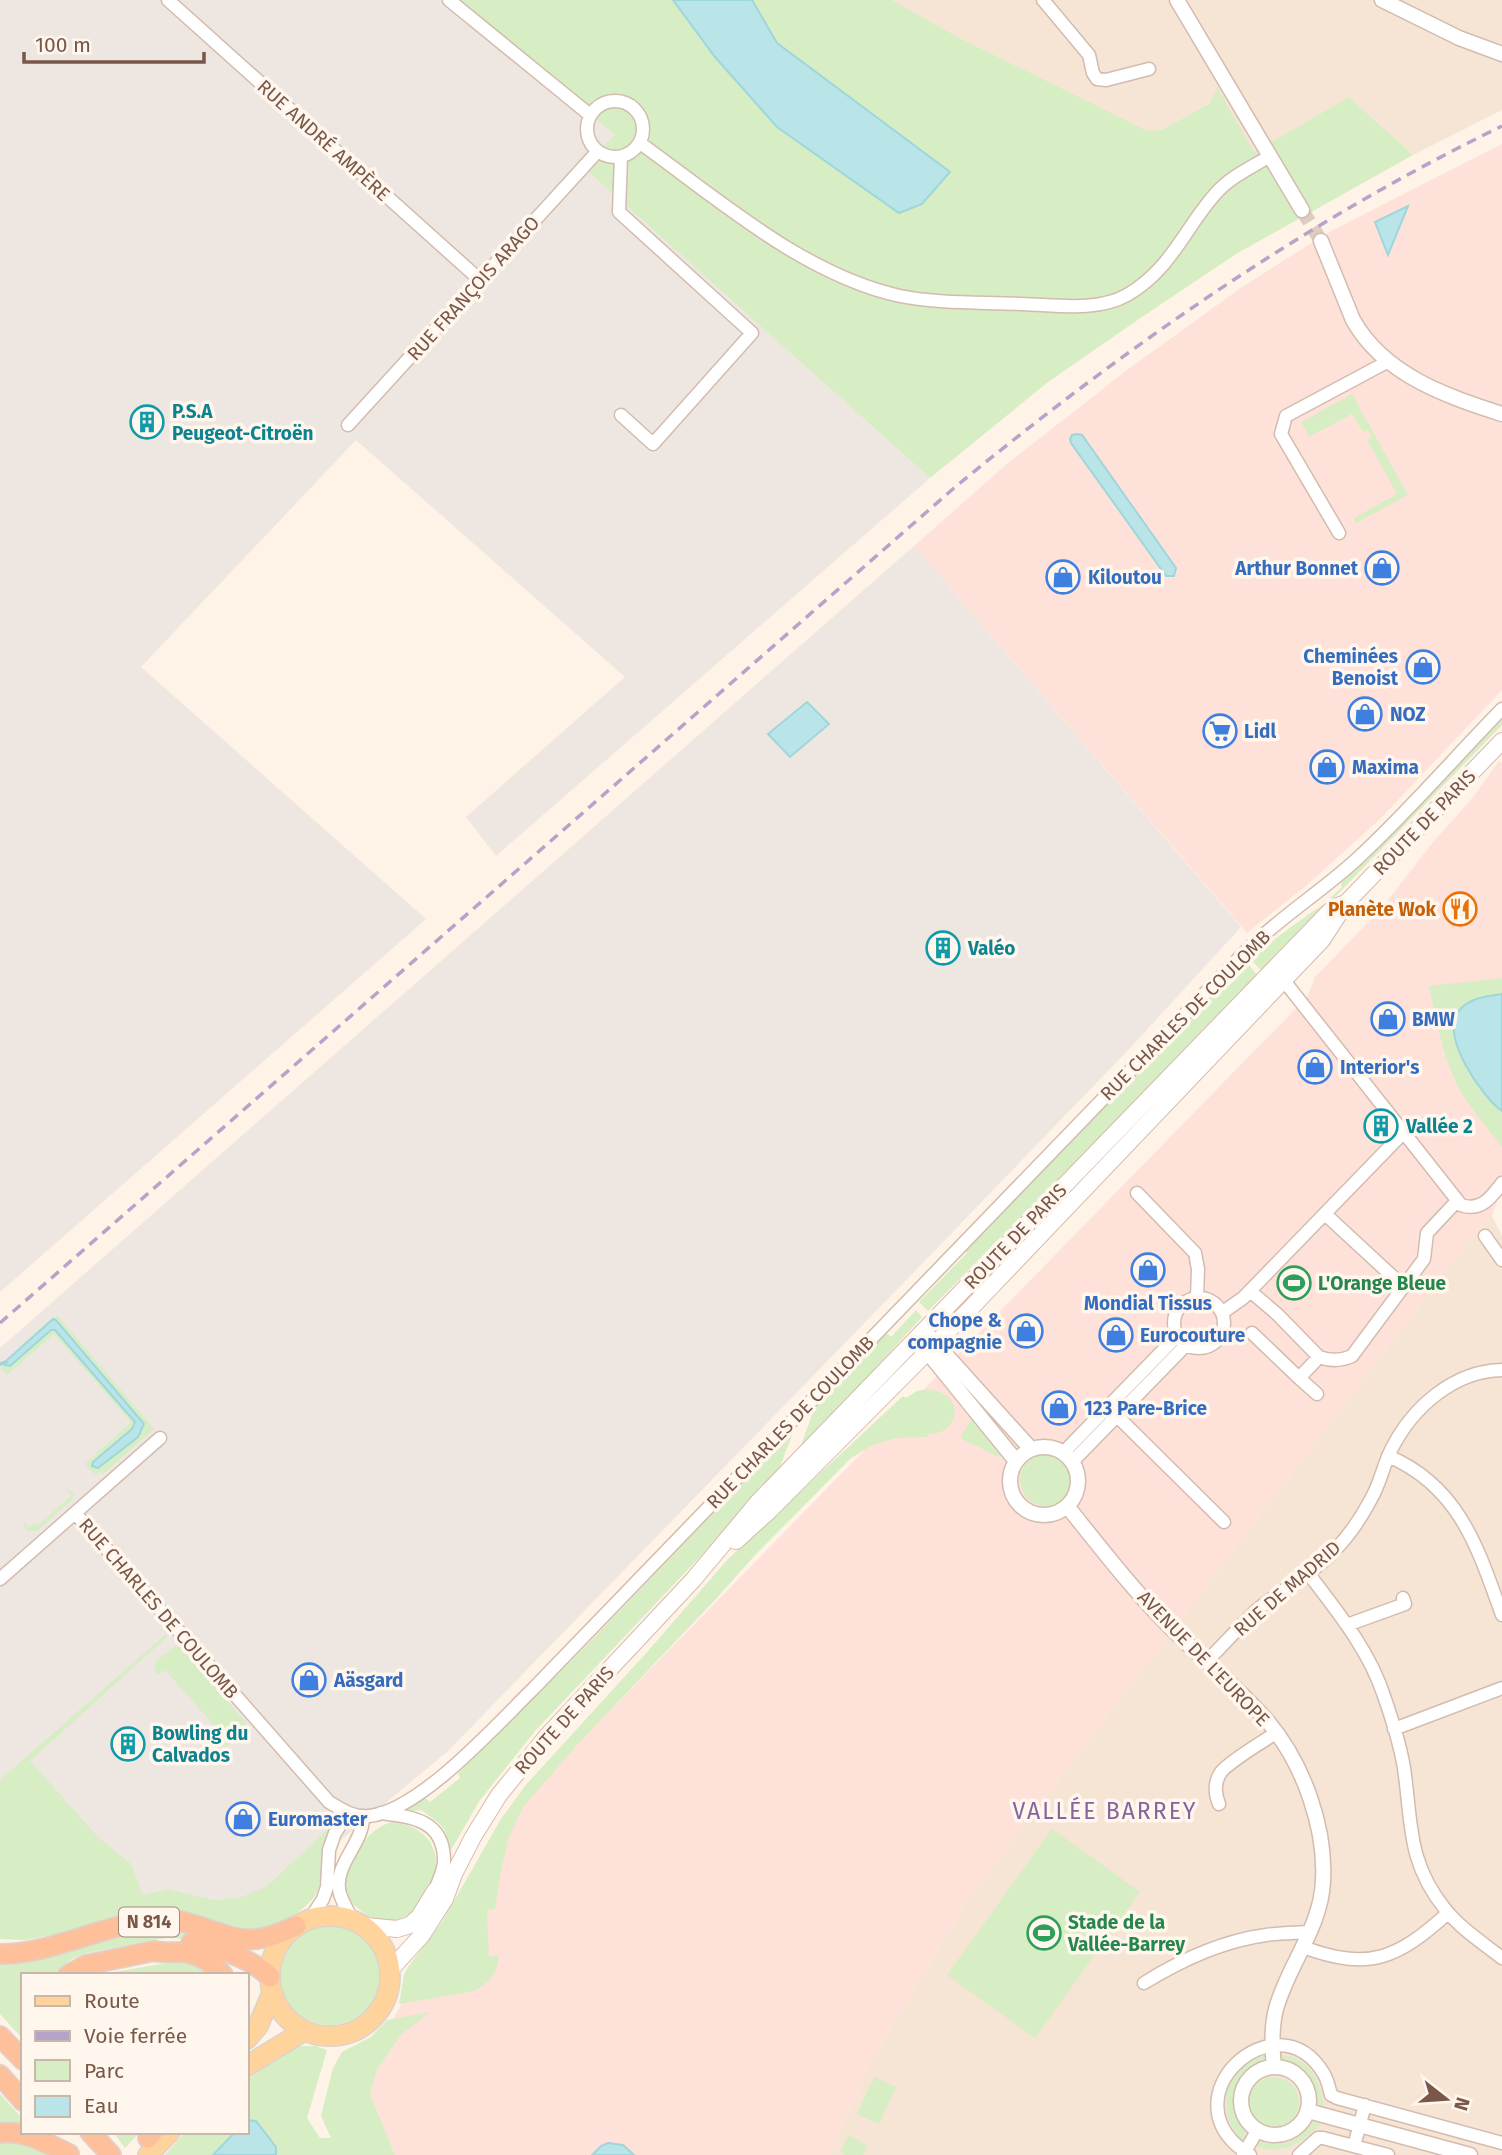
<svg xmlns="http://www.w3.org/2000/svg" width="1502" height="2155" viewBox="0 0 1502 2155" font-family="'Fira Sans',sans-serif">
  <style>
    .residential { fill: #f6e4d4 }
    .commercial { fill: #fee2d9 }
    .industrial { fill: #eee6e0 }
    .green { fill: #d7edc3 }
    .water { fill: #b9e5e9; stroke: #9fd6db; stroke-width: 2 }
    .lines { fill: none; stroke-linecap: round; stroke-linejoin: round }
    .stream { stroke: #9fd6db; stroke-width: 3.5 }
    .tertiary-tunnel { stroke: #ddccbf; stroke-width: 14; stroke-dasharray: 14 7; stroke-linecap: butt }
    .minor-casing { stroke: #d3bcae; stroke-width: 15 }
    .tertiary-casing { stroke: #d3bcae; stroke-width: 17 }
    .secondary-casing { stroke: #d6bbab; stroke-width: 18 }
    .primary-casing { stroke: #dcd3d0; stroke-width: 22 }
    .trunk-casing { stroke: #dcd3d0; stroke-width: 22 }
    .minor { stroke: #fff; stroke-width: 12 }
    .tertiary { stroke: #fff; stroke-width: 14 }
    .secondary { stroke: #fff; stroke-width: 16 }
    .primary { stroke: #ffd39c; stroke-width: 19 }
    .trunk { stroke: #fdc09b; stroke-width: 19 }
    .rail { stroke: #b5a3c9; stroke-width: 3.5; stroke-dasharray: 10 7; stroke-linecap: butt }
    .labels { text-anchor: middle; stroke-width: 7; stroke-linejoin: round; paint-order: stroke }
    .shield { fill: #fff7ee; stroke: #a1877a; stroke-width: 2 }
    .shield-label { font-size: 18px; font-weight: bold; fill: #795749 }
    .street-label { font-size: 19px; fill: #795749; stroke: #fff7ee }
    .culture-label { font-size: 19px; font-weight: bold; fill: #0d838f; stroke: #fff7ee; text-anchor: start }
    .shop-label { font-size: 19px; font-weight: bold; fill: #366cbe; stroke: #fff7ee; text-anchor: start }
    .food-label { font-size: 19px; font-weight: bold; fill: #c56008; stroke: #fff7ee; text-anchor: end }
    .leisure-label { font-size: 19px; font-weight: bold; fill: #27864d; stroke: #fff7ee; text-anchor: start }
    .quarter-label { font-size: 23px; letter-spacing: 2px; fill: #86649d; stroke: #fff7ee }
  </style>
  <rect width="100%" height="100%" fill="#fef3e6"/>
  <!-- residential -->
  <path class="residential" d="M892 0H1502V110L1413 155 1349 97 1254 152 1217 88 1211 102 1162 130 1148 131 956 36Z
    M1492 1216 1502 1236V2155H830L871 2061 970 1896 1471 1238Z"/>
  <!-- commercial -->
  <path class="commercial" d="M1502 144V690L1381 818 1307 885 1247 933 914 546 1008 463 1131 367 1242 287 1329 232Z
    M1499 761 1502 763V1188L1492 1216 1471 1238 970 1896 871 2061 830 2155H395L370 2094 388 2028 507 1816 1307 997 1315 977 1381 909 1433 842 1471 800Z"/>
  <!-- industrial -->
  <path class="industrial" d="M0 0H449L616 136 584 168 930 478 496 856 466 817 625 677 356 440 141 667 426 919 0 1292Z
    M914 546 1241 927 1130 1048 915 1271 448 1751 264 1904 0 1929V1348Z"/>
  <!-- green -->
  <path class="green" d="M449 0H673L715 57 922 204 950 171 777 43 752 0H892L956 36 1148 131 1162 130 1210 103 1217 87 1254 152 1349 97 1413 155 1236 254 1139 319 1048 382 930 478 583 167 615 135Z
    M1352 394 1408 495 1356 523 1354 518 1397 494 1367 440 1372 438 1368 430 1363 432 1352 414 1309 437 1301 422Z
    M1502 720V725L1331 901 1329 899 1342 887 1341 883 1367 860Z
    M1327 902 1329 905 1263 972 1253 962C1260 946 1310 914 1327 902Z
    M1249 965 1259 977 928 1311 919 1302 967 1253 965 1250 1220 986 1225 990Z
    M1502 978V1147C1489 1130 1474 1113 1463 1095 1443 1062 1437 1023 1429 986Z
    M916 1310 922 1317 798 1453 815 1407 886 1333 891 1337Z
    M57 1315 154 1429 103 1474 100 1471 95 1475 85 1464 131 1422 54 1334 7 1375 0 1367 7 1360 5 1365 51 1330H55L135 1422 132 1429 94 1462 143 1430 57 1320 53 1319Z
    M927 1389C968 1393 959 1435 929 1434L927 1437 895 1438 871 1446 851 1458 756 1554 715 1600 578 1744 523 1807 509 1837 501 1871 495 1909 487 1910 489 1956 499 1955C497 1975 489 1985 470 1992L399 2004 404 1975 408 1967 442 1922 501 1819 525 1786 648 1651 728 1559 903 1396 906 1398 917 1391Z
    M973 1417 1004 1453 1003 1457H999L962 1439 961 1435Z
    M795 1427 778 1472 768 1485 536 1730 480 1800 448 1855C448 1826 443 1826 421 1810L404 1812 425 1798 430 1802 460 1778 458 1773 587 1645Z
    M1020 1480a26 26 0 1 1 52 0a26 26 0 1 1-52 0Z
    M65 1488 74 1493 72 1500 37 1531H27L23 1525 25 1523 29 1528 35 1522 38 1525 71 1496Z
    M166 1634 168 1636 30 1761 98 1837 131 1864 143 1895 168 1889 214 1900 239 1898 266 1887 329 1828C321 1847 324 1867 319 1887 314 1907 278 1925 260 1933L148 1917 25 1940 0 1939V1780Z
    M176 1646 181 1648 246 1723 244 1732 226 1747 220 1746 227 1740 165 1670 158 1675 155 1671 156 1661Z
    M392 1822C472 1831 429 1934 377 1920 371 1919 364 1913 359 1909 325 1886 362 1829 392 1822Z
    M1052 1829 1140 1892 1035 2038 947 1975Z
    M279 1974a51 51 0 1 1 102 0a51 51 0 1 1-102 0Z
    M146 1927H184L204 1940 166 1938 87 1953 72 1959 53 1975H23V2039L0 2014V1959Z
    M179 1961 195 1962 214 1975H96Z
    M430 2012 401 2035 377 2069 370 2094 395 2155H165L185 2132H247V2080L294 2046H316L327 2050 307 2118 320 2138H331L321 2116 333 2068 342 2052 371 2037 387 2020Z
    M1268 2052V2059C1234 2077 1222 2099 1246 2133L1241 2143C1232 2123 1224 2119 1227 2096L1223 2094 1225 2085H1229C1238 2067 1249 2059 1268 2052Z
    M1281 2055C1311 2058 1320 2081 1324 2107L1316 2105C1313 2079 1307 2070 1282 2061Z
    M1249 2102a25 25 0 1 1 50 0a25 25 0 1 1-50 0Z
    M874 2077 896 2087 879 2124 857 2114Z
    M0 2094 23 2119V2124L0 2125Z
    M1312 2122 1320 2124C1303 2144 1282 2155 1256 2146L1259 2142C1286 2147 1295 2143 1312 2122Z
    M113 2132H140L125 2148Z
    M849 2135 868 2146 863 2155H845L840 2152Z
    M7 2142C24 2141 35 2145 49 2155H0V2144Z"/>
  <!-- water -->
  <path class="water" d="M673 0H752L777 43 950 172 922 204 899 213 777 127 715 57Z
    M1408 206 1388 255 1375 222Z
    M1077 434 1082 435 1176 568 1174 576H1166L1071 443 1070 439 1072 435Z
    M807 702 829 724 790 757 768 734Z
    M1502 994V1111C1482 1097 1440 1036 1458 1012 1469 997 1486 997 1502 994Z
    M53 1319 56 1320 144 1424 138 1437 98 1468 92 1466 93 1462 132 1429 135 1422 55 1330H51L10 1366 5 1365 7 1360Z
    M247 2120 256 2121 276 2147V2155H213L235 2132H247Z
    M608 2143 623 2145 634 2155H592L601 2146Z"/>
  <g class="lines">
    <!-- stream -->
    <path class="stream" d="M0 1364 6 1362"/>
    <!-- tertiary-tunnel -->
    <path class="tertiary-tunnel" d="M1302 210 1321 241"/>
    <defs>
      <path id="minor" d="M168 0 480 280
        M449 0 590 115
        M1043 0 1089 55 1093 73 1097 79 1106 80 1149 69
        M587 129a28 28 0 1 1 56 0a28 28 0 1 1-56 0Z
        M640 143C718 199 804 275 900 296 940 304 982 302 1022 304 1056 305 1097 312 1127 295 1172 269 1185 227 1217 192 1232 176 1252 167 1270 156
        M621 157 619 212 752 333 653 444 621 415
        M348 425 598 151
        M1339 533 1281 434 1286 416 1387 362
        M1282 974 1285 982 1461 1205C1480 1212 1491 1198 1502 1183
        M1137 1193 1195 1253 1198 1269 1197 1298
        M1325 1214 1404 1287
        M1485 1236 1502 1260
        M1250 1291 1277 1314 1319 1357C1330 1361 1341 1361 1352 1356L1424 1259 1427 1233 1457 1201
        M1174 1323a25 25 0 1 1 50 0a25 25 0 1 1-50 0Z
        M1221 1311 1226 1310 1243 1298 1403 1133
        M1252 1333 1299 1378 1319 1357
        M1299 1378 1317 1394
        M1117 1416 1224 1522
        M1063 1453 1177 1336
        M1388 1456C1459 1486 1478 1548 1502 1615
        M1072 1462 1186 1345
        M75 1513 329 1802C342 1810 354 1818 369 1816 420 1811 497 1724 534 1688L1242 955C1277 919 1320 893 1357 859 1408 812 1454 758 1502 709
        M1308 1573C1337 1611 1369 1650 1384 1696 1392 1719 1400 1744 1404 1768 1412 1823 1407 1862 1445 1909 1461 1929 1483 1943 1502 1958
        M0 1579 160 1438
        M1347 1625 1405 1604 1403 1598
        M1206 1662C1223 1645 1240 1626 1258 1609 1283 1589 1312 1574 1334 1551 1349 1536 1361 1518 1371 1499 1380 1484 1383 1466 1391 1450 1412 1408 1453 1371 1502 1370
        M1394 1729 1502 1688
        M1219 1804C1215 1794 1214 1782 1221 1772 1230 1761 1262 1742 1276 1733
        M381 1813C412 1817 443 1820 444 1859 445 1869 438 1881 435 1891
        M310 1919 323 1899 327 1887 329 1850 335 1833 348 1813
        M352 1919C348 1911 343 1903 340 1894 332 1865 364 1844 363 1816
        M1303 1947C1370 1972 1398 1958 1448 1913
        M1144 1983C1181 1960 1222 1941 1266 1935 1281 1933 1296 1933 1310 1932
        M1354 2146 1365 2105
        M1243 2155 1257 2131
        M1250 2155C1161 2100 1277 1994 1324 2074 1328 2081 1329 2088 1331 2095L1337 2098 1502 2143
        M1299 2155 1318 2138H1323L1388 2155"/>
      <path id="tertiary" d="M1177 0 1302 210
        M1382 0 1459 38 1502 54
        M1321 241 1353 320C1384 375 1446 396 1502 414
        M929 1336 1031 1449
        M921 1344 1016 1461
        M1010 1481a34 34 0 1 1 68 0a34 34 0 1 1-68 0Z
        M1067 1506C1100 1547 1133 1590 1170 1627 1202 1659 1239 1688 1269 1723 1303 1764 1326 1827 1323 1881 1321 1928 1288 1965 1276 2009 1271 2028 1272 2048 1274 2067
        M1241 2101a34 34 0 1 1 68 0a34 34 0 1 1-68 0Z
        M1308 2111 1470 2155"/>
      <path id="secondary" d="M736 1541 769 1511 970 1309 1322 940 1346 903 1502 741
        M365 1926 397 1929 410 1925 419 1917 435 1891 452 1876
        M390 1970 422 1935 445 1899 454 1874 473 1837 499 1795 547 1736 693 1580 759 1501 1333 908 1346 903"/>
      <path id="primary" d="M270 1976a60 60 0 1 1 120 0a60 60 0 1 1-120 0Z
        M247 2039 258 2026 272 1993
        M247 2066 304 2031
        M148 2155 170 2132"/>
      <path id="trunk" d="M191 1943C219 1948 249 1957 270 1977
        M0 1954C57 1954 111 1919 168 1920 180 1920 192 1924 204 1928 244 1942 256 1945 296 1926
        M68 1975 86 1965 154 1951C162 1953 168 1952 177 1952 196 1952 211 1961 223 1975
        M0 2036 23 2060
        M0 2075 23 2101
        M90 2132 111 2155
        M0 2133C26 2130 46 2143 69 2154
        M148 2138 153 2132"/>
    </defs>
    <!-- minor casing -->
    <use href="#minor" class="minor-casing"/>
    <!-- tertiary casing -->
    <use href="#tertiary" class="tertiary-casing"/>
    <!-- secondary casing -->
    <use href="#secondary" class="secondary-casing"/>
    <!-- primary casing -->
    <use href="#primary" class="primary-casing"/>
    <!-- trunk casing -->
    <use href="#trunk" class="trunk-casing"/>
    <!-- minor -->
    <use href="#minor" class="minor"/>
    <!-- tertiary -->
    <use href="#tertiary" class="tertiary"/>
    <!-- secondary -->
    <use href="#secondary" class="secondary"/>
    <!-- primary -->
    <use href="#primary" class="primary"/>
    <!-- trunk -->
    <use href="#trunk" class="trunk"/>
    <!-- rail -->
    <path class="rail" d="M0 1323 954 488C1124 348 1303 223 1502 126"/>
  </g>
  <!-- icons -->
  <defs>
    <symbol id="building-ring" viewBox="-11 -11 22 22"><circle r="9.5" fill="#fff7ee" stroke="#0f9aa8" stroke-width="1.5"/><path d="M-4-6H4V6H1V3H-1V6H-4ZM-2.5-4.3h1.7v1.8h-1.7ZM.8-4.3h1.7v1.8H.8ZM-2.5-1h1.7V.8h-1.7ZM.8-1h1.7V.8H.8Z" fill="#0f9aa8"/></symbol>
    <symbol id="shop-ring" viewBox="-11 -11 22 22"><circle r="9.5" fill="#fff7ee" stroke="#3f7fe0" stroke-width="1.5"/><path d="M-5-2.5h2.3a2.7 3.5 0 0 1 5.4 0H5L5.5 6h-11ZM-1.5-2.5h3a1.5 2.3 0 0 0-3 0Z" fill="#3f7fe0"/></symbol>
    <symbol id="supermarket-ring" viewBox="-11 -11 22 22"><circle r="9.5" fill="#fff7ee" stroke="#3f7fe0" stroke-width="1.5"/><path d="M-6-5.5h2.5l.6 2H6L4.5 2H-2.5L-4.4-4H-6ZM-1.5 3.2a1.3 1.3 0 1 0 .1 0ZM3 3.2a1.3 1.3 0 1 0 .1 0Z" fill="#3f7fe0"/></symbol>
    <symbol id="restaurant-ring" viewBox="-11 -11 22 22"><circle r="9.5" fill="#fff7ee" stroke="#e8710a" stroke-width="1.5"/><path d="M-5-6h1v4h1v-4h1v4h1v-4h1v5L-1.5 .5V6h-2V.5L-5-1ZM5-6V6H3V1.5H1.5Q1.5-4 5-6Z" fill="#e8710a"/></symbol>
    <symbol id="stadium-ring" viewBox="-11 -11 22 22"><circle r="9.5" fill="#fff7ee" stroke="#2e9e5b" stroke-width="1.5"/><path d="M0-5a6.5 5 0 1 0 0 10a6.5 5 0 1 0 0-10ZM-3.5-1.8h7v3.6h-7Z" fill="#2e9e5b"/></symbol>
  </defs>
  <g fill-rule="evenodd">
    <use href="#building-ring" x="128" y="403" width="38" height="38"/>
    <use href="#shop-ring" x="1363" y="549" width="38" height="38"/>
    <use href="#shop-ring" x="1044" y="558" width="38" height="38"/>
    <use href="#shop-ring" x="1404" y="648" width="38" height="38"/>
    <use href="#shop-ring" x="1346" y="695" width="38" height="38"/>
    <use href="#supermarket-ring" x="1201" y="712" width="38" height="38"/>
    <use href="#shop-ring" x="1308" y="748" width="38" height="38"/>
    <use href="#restaurant-ring" x="1441" y="890" width="38" height="38"/>
    <use href="#building-ring" x="924" y="929" width="38" height="38"/>
    <use href="#shop-ring" x="1369" y="1000" width="38" height="38"/>
    <use href="#shop-ring" x="1296" y="1048" width="38" height="38"/>
    <use href="#building-ring" x="1362" y="1107" width="38" height="38"/>
    <use href="#shop-ring" x="1129" y="1251" width="38" height="38"/>
    <use href="#stadium-ring" x="1275" y="1264" width="38" height="38"/>
    <use href="#shop-ring" x="1007" y="1312" width="38" height="38"/>
    <use href="#shop-ring" x="1097" y="1316" width="38" height="38"/>
    <use href="#shop-ring" x="1040" y="1389" width="38" height="38"/>
    <use href="#shop-ring" x="290" y="1661" width="38" height="38"/>
    <use href="#building-ring" x="109" y="1725" width="38" height="38"/>
    <use href="#shop-ring" x="224" y="1800" width="38" height="38"/>
    <use href="#stadium-ring" x="1025" y="1914" width="38" height="38"/>
  </g>
  <g class="labels">
    <!-- shield labels -->
    <rect class="shield" x="119" y="1907.5" width="60" height="29" rx="5"/>
    <g class="shield-label">
      <text x="149" y="1928">N 814</text>
    </g>
    <!-- street labels -->
    <g class="street-label">
      <text transform="translate(324 140) rotate(42)" y="7">RUE ANDRÉ AMPÈRE</text>
      <text transform="translate(473 288) rotate(-48)" y="7">RUE FRANÇOIS ARAGO</text>
      <text transform="translate(1424 822) rotate(-46)" y="7">ROUTE DE PARIS</text>
      <text transform="translate(1185 1015) rotate(-45)" y="7">RUE CHARLES DE COULOMB</text>
      <text transform="translate(1015 1236) rotate(-46)" y="7">ROUTE DE PARIS</text>
      <text transform="translate(790 1422) rotate(-46)" y="7">RUE CHARLES DE COULOMB</text>
      <text transform="translate(1287 1588) rotate(-41)" y="7">RUE DE MADRID</text>
      <text transform="translate(159 1608) rotate(49)" y="7">RUE CHARLES DE COULOMB</text>
      <text transform="translate(1204 1658) rotate(46)" y="7">AVENUE DE L'EUROPE</text>
      <text transform="translate(564 1720) rotate(-48)" y="7">ROUTE DE PARIS</text>
    </g>
    <!-- culture labels -->
    <g class="culture-label">
      <text x="172" y="418">P.S.A<tspan x="172" dy="22">Peugeot-Citroën</tspan></text>
      <text x="968" y="955">Valéo</text>
      <text x="1406" y="1133">Vallée 2</text>
      <text x="152" y="1740">Bowling du<tspan x="152" dy="22">Calvados</tspan></text>
    </g>
    <!-- shop labels -->
    <g class="shop-label">
      <text x="1358" y="575" text-anchor="end">Arthur Bonnet</text>
      <text x="1088" y="584">Kiloutou</text>
      <text x="1398" y="663" text-anchor="end">Cheminées<tspan x="1398" dy="22">Benoist</tspan></text>
      <text x="1390" y="721">NOZ</text>
      <text x="1244" y="738">Lidl</text>
      <text x="1352" y="774">Maxima</text>
      <text x="1412" y="1026">BMW</text>
      <text x="1340" y="1074">Interior's</text>
      <text x="1148" y="1310" text-anchor="middle">Mondial Tissus</text>
      <text x="1002" y="1327" text-anchor="end">Chope &amp;<tspan x="1002" dy="22">compagnie</tspan></text>
      <text x="1140" y="1342">Eurocouture</text>
      <text x="1084" y="1415">123 Pare-Brice</text>
      <text x="334" y="1687">Aäsgard</text>
      <text x="268" y="1826">Euromaster</text>
    </g>
    <!-- food labels -->
    <g class="food-label">
      <text x="1436" y="916">Planète Wok</text>
    </g>
    <!-- leisure labels -->
    <g class="leisure-label">
      <text x="1318" y="1290">L'Orange Bleue</text>
      <text x="1068" y="1929">Stade de la<tspan x="1068" dy="22">Vallée-Barrey</tspan></text>
    </g>
    <!-- quarter labels -->
    <g class="quarter-label">
      <text x="1105" y="1819">VALLÉE BARREY</text>
    </g>
  </g>
  <!-- legend -->
  <rect x="21" y="1973" width="228" height="161" fill="#fff7ee" stroke="#c9b7ac" stroke-width="2"/>
  <rect x="35" y="1996" width="35" height="10" fill="#ffd39c" stroke="#c9b7ac" stroke-width="2"/>
  <text x="84" y="2008" font-size="21" fill="#795749">Route</text>
  <rect x="35" y="2031" width="35" height="10" fill="#b5a3c9" stroke="#c9b7ac" stroke-width="2"/>
  <text x="84" y="2043" font-size="21" fill="#795749">Voie ferrée</text>
  <rect x="35" y="2060" width="35" height="21" fill="#d7edc3" stroke="#c9b7ac" stroke-width="2"/>
  <text x="84" y="2078" font-size="21" fill="#795749">Parc</text>
  <rect x="35" y="2096" width="35" height="21" fill="#b9e5e9" stroke="#c9b7ac" stroke-width="2"/>
  <text x="84" y="2113" font-size="21" fill="#795749">Eau</text>
  <!-- north arrow -->
  <g transform="translate(1446 2099) rotate(107)" stroke="#fff7ee" stroke-width="5" paint-order="stroke">
  <path d="M0-5L12 26L0 18L-12 26Z" fill="#795749"/>
  <text y="-10" font-size="19" font-weight="bold" text-anchor="middle" fill="#795749">N</text>
  </g>
  <!-- scale -->
  <path d="M24 52v10h180v-10" fill="none" stroke="#795749" stroke-width="3.5"/>
  <text x="35" y="52" font-size="21" fill="#795749" stroke="#fff7ee" stroke-width="5" paint-order="stroke">100 m</text>
</svg>
